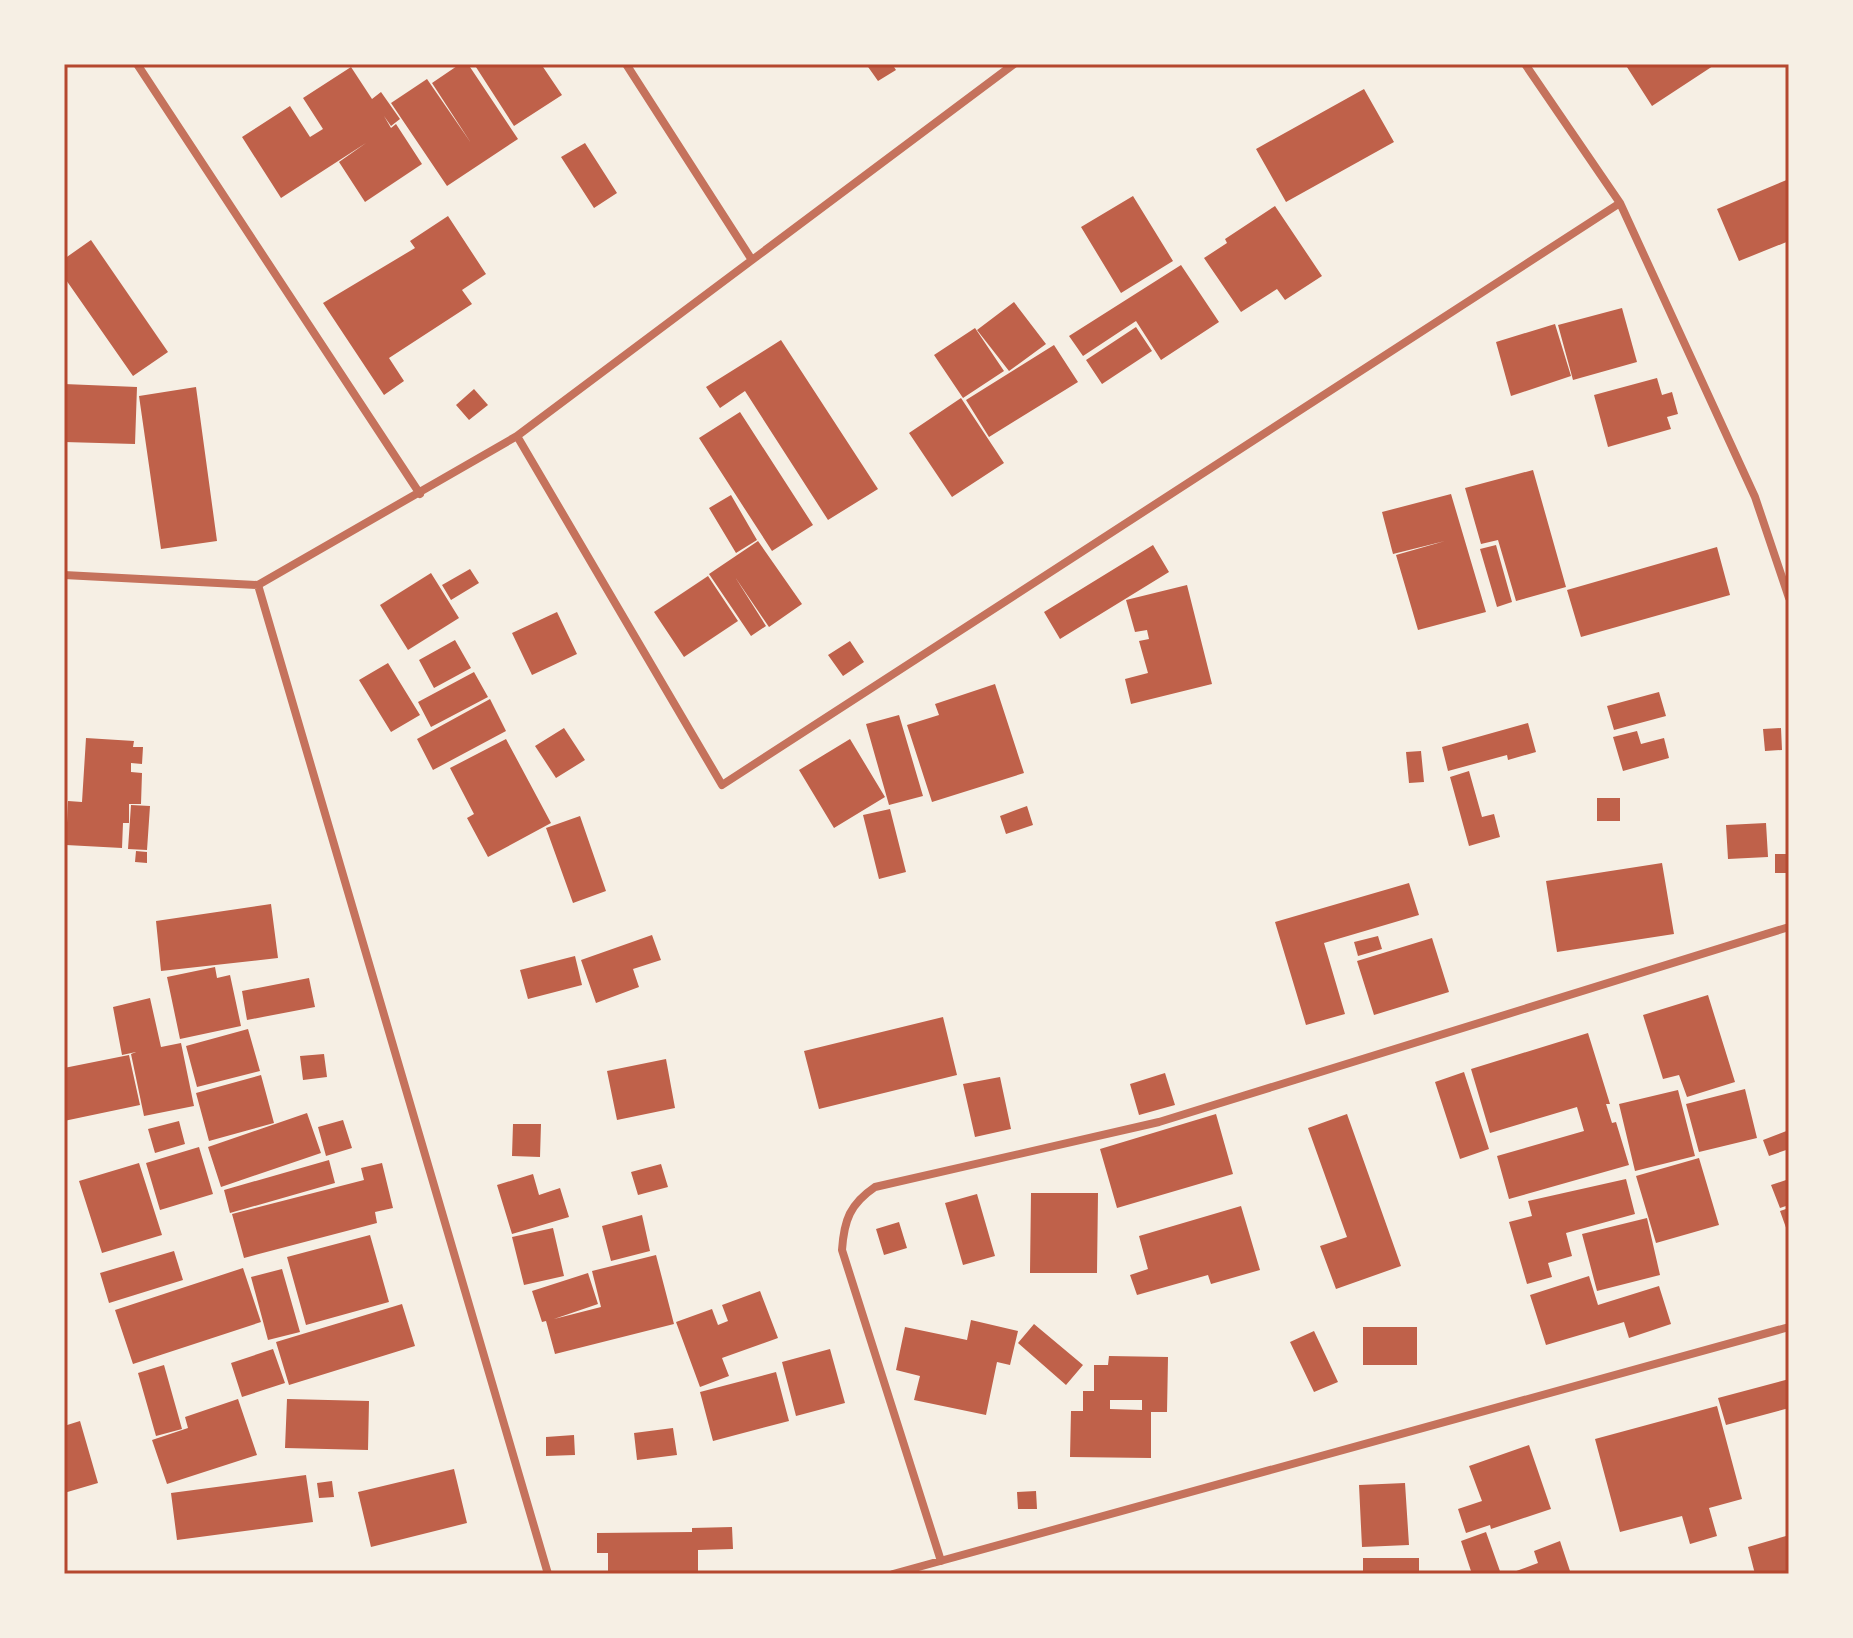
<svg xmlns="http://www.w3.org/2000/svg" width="1853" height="1638" viewBox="0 0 1853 1638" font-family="'Sofia Sans Condensed',sans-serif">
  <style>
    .building { fill: #bf614a; fill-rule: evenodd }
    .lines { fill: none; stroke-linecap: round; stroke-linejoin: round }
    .minor { stroke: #c5725c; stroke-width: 8 }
    .neatline { fill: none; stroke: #b5482f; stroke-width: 3 }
  </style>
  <rect width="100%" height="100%" fill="#f6efe4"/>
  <!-- building -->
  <path class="building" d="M460 64H468L518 139 447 186 391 103 427 79 471 143 432 83Z
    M474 64H541L562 95 514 126Z
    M866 64H892L896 70 878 81Z
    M1625 64H1716L1652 106Z
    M351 67 372 99 381 92 400 119 391 126 384 116 391 128 396 124 422 164 365 202 339 162 366 143 281 198 242 137 290 106 310 137 323 129 303 98Z
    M1364 89 1394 142 1286 202 1256 149Z
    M585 143 617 193 594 208 561 157Z
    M1789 179V241L1739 261 1717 209Z
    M1133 196 1173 261 1121 293 1081 227Z
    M1275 206 1322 276 1285 300 1277 289 1241 312 1204 258 1227 243 1225 239Z
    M448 216 486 274 462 290 472 304 389 358 404 381 384 395 323 303 415 248 410 241Z
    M91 240 168 352 133 376 64 277V259Z
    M1181 265 1219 322 1161 360 1136 321 1083 356 1069 336Z
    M1014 302 1046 344 1009 371 977 330Z
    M1622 308 1637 362 1573 380 1558 325Z
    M1555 324 1571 376 1511 396 1496 342Z
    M1136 327 1152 351 1102 384 1086 360Z
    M975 328 1004 371 963 398 934 355Z
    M781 340 878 489 828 520 745 391 720 408 706 387Z
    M1054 345 1078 382 989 437 966 400Z
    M1657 378 1662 395 1672 392 1678 414 1667 417 1671 429 1608 447 1594 395Z
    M64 384 137 387 135 444 64 442Z
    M196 387 217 541 161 549 139 396Z
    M474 389 488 405 469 420 456 405Z
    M961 398 1004 463 952 497 909 433Z
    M740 412 813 525 772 551 699 438Z
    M1533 470 1566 587 1516 601 1498 540 1481 544 1465 488Z
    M1451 494 1486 612 1418 630 1396 555 1445 541 1393 554 1382 512Z
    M731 495 757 540 736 553 709 508Z
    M758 541 802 604 769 627 735 577 766 626 751 636 709 574Z
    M1153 545 1169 572 1060 639 1044 612Z
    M1496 545 1512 602 1497 607 1480 549Z
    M1717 547 1730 595 1581 637 1567 590Z
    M470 569 479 583 451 600 442 585Z
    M431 573 459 618 408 650 380 605Z
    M708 576 738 621 684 657 654 612Z
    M1187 585 1212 684 1131 704 1125 679 1148 673 1139 641 1149 639 1147 630 1135 632 1126 600Z
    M557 612 577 654 532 675 512 633Z
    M455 640 471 668 434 688 419 660Z
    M850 641 864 662 843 676 828 655Z
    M388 663 420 715 391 732 359 680Z
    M474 672 488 697 431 727 418 702Z
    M995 684 1024 773 932 802 907 725 939 715 935 704Z
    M1659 692 1666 716 1614 730 1607 706Z
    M490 699 506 731 433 770 417 739Z
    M899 715 923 796 889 805 866 724Z
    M1528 723 1536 752 1508 760 1507 755 1448 771 1442 747Z
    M564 728 585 760 556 778 535 746Z
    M1781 728 1782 750 1765 751 1763 729Z
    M1637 731 1641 744 1664 738 1669 758 1623 771 1613 737Z
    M86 738 134 741 133 747H143L142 764 131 763V772L142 773 141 804H129V823H123L122 848 66 845 68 801 82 802Z
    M506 739 551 823 488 857 467 818 474 814 450 768Z
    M850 739 885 797 834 828 799 770Z
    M1421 751 1424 782 1409 783 1406 752Z
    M1469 771 1482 817 1494 814 1500 837 1469 846 1450 777Z
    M1597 798H1620V821H1597Z
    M131 805 150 806 147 850 128 849Z
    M1027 806 1033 825 1006 834 1000 816Z
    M890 809 906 872 879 879 863 815Z
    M580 816 606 891 573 903 546 828Z
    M1766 823 1768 857 1728 859 1726 825Z
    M136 851 147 852V863L135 862Z
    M1775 854H1789V873H1775Z
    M1662 863 1674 934 1557 952 1546 881Z
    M1409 883 1419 915 1324 943 1345 1014 1306 1025 1275 922Z
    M271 904 278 958 161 971 156 921Z
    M652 935 661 960 633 969 639 987 596 1003 581 960Z
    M1378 936 1382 949 1358 956 1354 942Z
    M1432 938 1449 992 1374 1015 1357 961Z
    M575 956 582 985 528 999 520 970Z
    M215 967 217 978 230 975 241 1026 180 1039 167 977Z
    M309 978 315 1007 247 1020 242 991Z
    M1708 995 1735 1082 1687 1097 1679 1075 1663 1079 1643 1015Z
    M150 998 161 1047 181 1043 194 1106 144 1116 131 1054 136 1052 122 1055 113 1007Z
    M943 1017 957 1075 819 1109 804 1051Z
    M248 1029 260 1071 197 1087 186 1046Z
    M1588 1033 1610 1104H1606L1612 1123 1616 1122 1629 1165 1509 1199 1497 1156 1584 1131 1577 1107 1490 1133 1471 1069Z
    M324 1054 327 1077 303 1080 300 1056Z
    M129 1055 140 1105 64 1121V1068Z
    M666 1059 675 1108 617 1120 607 1071Z
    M1464 1072 1489 1149 1460 1159 1435 1082Z
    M1165 1073 1175 1105 1139 1115 1130 1084Z
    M261 1075 274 1123 209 1141 196 1093Z
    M1000 1077 1011 1129 975 1137 963 1084Z
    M1745 1089 1757 1138 1699 1152 1686 1104Z
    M1678 1090 1695 1156 1635 1171 1619 1104Z
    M307 1113 321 1153 221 1187 208 1147Z
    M1216 1114 1233 1174 1117 1208 1100 1149Z
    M1347 1114 1401 1266 1336 1289 1320 1246 1347 1237 1308 1128Z
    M343 1120 352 1148 326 1156 318 1127Z
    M179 1121 185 1144 155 1153 148 1129Z
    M513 1124H541L540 1157 512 1156Z
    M1789 1130V1149L1769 1156 1763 1140Z
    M199 1147 213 1194 160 1210 146 1163Z
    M1699 1158 1719 1225 1656 1243 1636 1176Z
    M329 1160 335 1183 230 1213 224 1190Z
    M139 1163 162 1235 102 1253 79 1181Z
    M382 1163 393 1208 375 1212 377 1223 244 1258 232 1214 364 1180 361 1168Z
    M661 1164 668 1187 638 1195 631 1172Z
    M533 1174 539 1195 560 1188 569 1217 512 1234 497 1185Z
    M1626 1179 1635 1214 1566 1233 1572 1256 1548 1263 1552 1277 1527 1284 1509 1222 1532 1216 1528 1201Z
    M1789 1179V1205L1780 1208 1771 1185Z
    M1031 1193H1098L1097 1273H1030Z
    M977 1194 995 1256 963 1265 945 1203Z
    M1241 1206 1260 1270 1211 1284 1208 1275 1137 1295 1130 1275 1148 1269 1139 1236Z
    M1789 1208V1236L1780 1211Z
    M642 1215 650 1251 611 1261 602 1226Z
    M1647 1218 1660 1275 1597 1291 1582 1234Z
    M899 1222 907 1248 884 1255 876 1229Z
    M553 1228 564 1276 524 1285 512 1237Z
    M370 1235 389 1302 306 1325 287 1257Z
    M174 1251 183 1280 109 1303 100 1273Z
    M656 1255 674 1324 555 1354 546 1321 542 1322 532 1291 588 1273 598 1304 554 1319 601 1307 592 1271Z
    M243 1268 261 1322 133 1364 115 1310Z
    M282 1269 300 1332 268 1340 251 1277Z
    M1589 1276 1598 1305 1659 1286 1671 1324 1629 1338 1624 1322 1546 1345 1530 1295Z
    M760 1291 778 1338 722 1358 729 1376 700 1387 676 1322 712 1309 718 1325 728 1321 722 1305Z
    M402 1304 415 1346 289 1385 276 1342Z
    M971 1320 1018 1331 1010 1365 997 1362 986 1415 914 1400 920 1376 896 1370 905 1327 967 1340Z
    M1034 1324 1083 1365 1066 1385 1018 1343Z
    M1363 1327H1417V1365H1363Z
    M1314 1331 1338 1382 1314 1392 1290 1342Z
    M273 1349 285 1383 242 1397 231 1363Z
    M830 1349 845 1403 796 1416 782 1362Z
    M1109 1356 1168 1357 1167 1412H1151V1458L1070 1457 1071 1411H1083V1391H1094V1365H1108ZM1110 1400H1142V1410L1110 1409Z
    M164 1365 182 1429 156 1436 138 1373Z
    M776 1372 789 1421 713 1441 700 1392Z
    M1789 1379V1408L1726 1425 1718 1398Z
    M238 1399 257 1455 167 1484 152 1440 188 1428 185 1417Z
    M287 1399 369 1401 368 1450 285 1448Z
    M1717 1406 1742 1499 1709 1508 1717 1536 1690 1544 1682 1516 1620 1532 1595 1439Z
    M80 1421 98 1483 64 1493V1426Z
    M673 1428 677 1455 637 1460 634 1433Z
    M574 1435 575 1455 546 1456V1437Z
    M1529 1445 1551 1509 1491 1529 1490 1525 1466 1533 1458 1509 1482 1501 1469 1466Z
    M454 1469 467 1523 371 1547 358 1492Z
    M306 1475 313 1522 177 1540 171 1493Z
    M332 1481 334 1497 319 1498 317 1483Z
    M1405 1483 1409 1545 1362 1547 1359 1485Z
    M1036 1491 1037 1509H1018L1017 1492Z
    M732 1527 733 1549 698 1550V1574H608V1553H597V1533L692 1532V1528Z
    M1486 1532 1501 1574H1472L1461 1541Z
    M1786 1536 1789 1574H1755L1748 1547Z
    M1560 1541 1571 1574H1508L1538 1563 1534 1551Z
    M1363 1558H1419V1574H1363Z"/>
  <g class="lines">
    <!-- minor -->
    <path class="minor" d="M137 64 420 494
      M626 64 752 260
      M1620 203 1755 497 1789 598
      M517 436 722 785 1620 203 1525 64
      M64 575 258 585 517 436 1014 64
      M258 585 548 1574
      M941 1561 842 1250C844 1220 850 1204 875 1187L1159 1122 1789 927
      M893 1574 1789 1327"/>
  </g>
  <!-- border -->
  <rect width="1853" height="1638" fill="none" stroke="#f6efe4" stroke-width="132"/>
  <rect x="66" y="66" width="1721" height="1506" class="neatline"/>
</svg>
